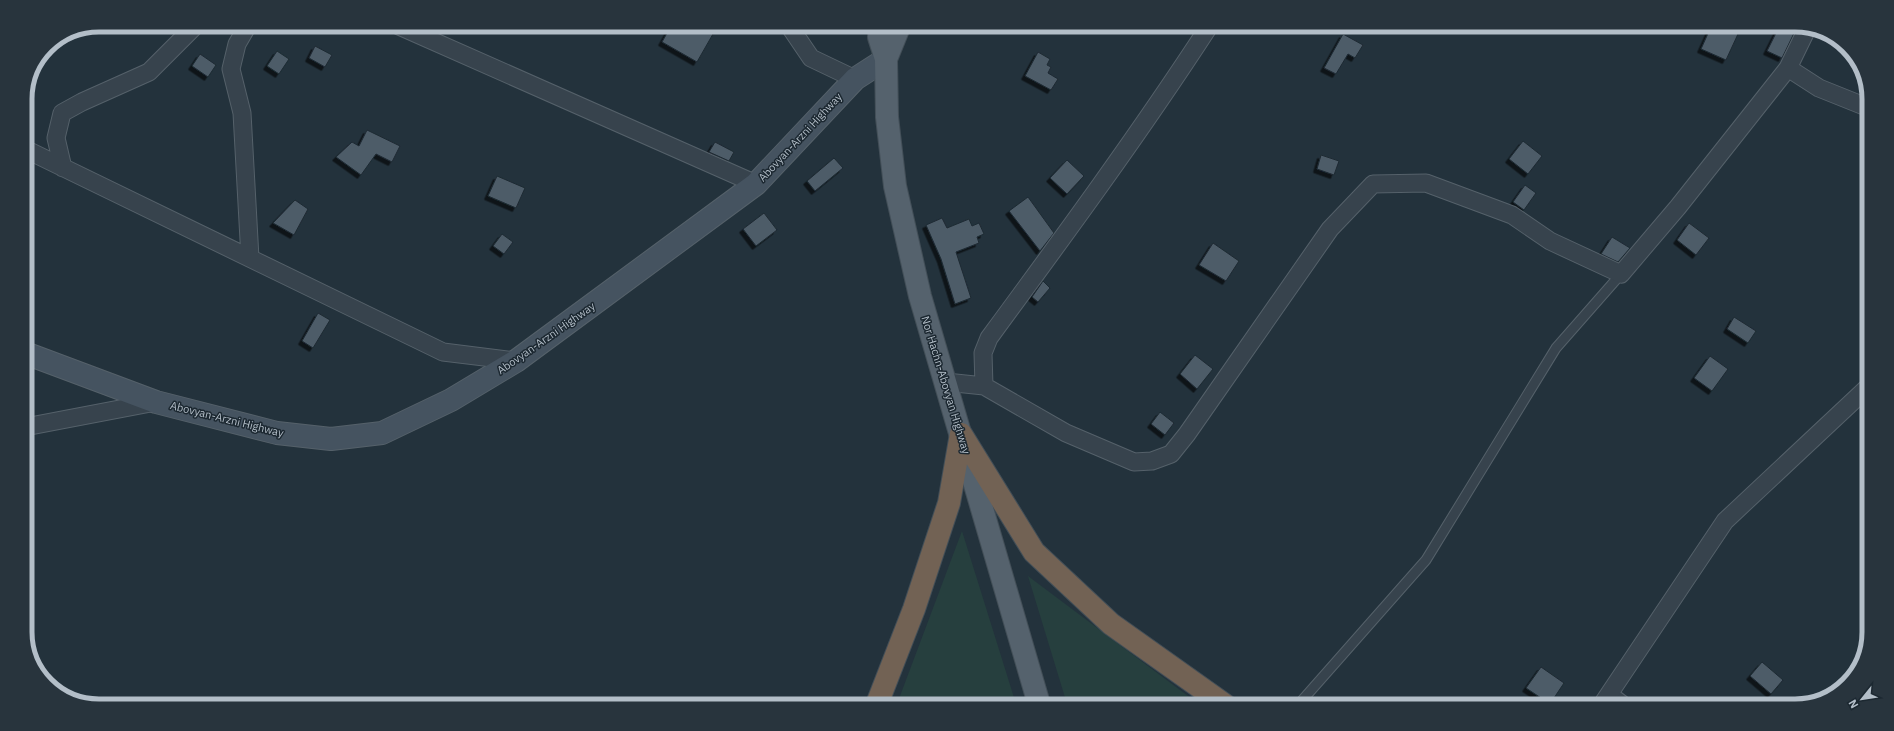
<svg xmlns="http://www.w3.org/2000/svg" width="1894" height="731" viewBox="0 0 1894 731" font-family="'IBM Plex Sans',sans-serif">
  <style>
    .green { fill: #263f3e }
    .building { fill: #4d5b67; stroke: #1e2a33; filter: url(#shadow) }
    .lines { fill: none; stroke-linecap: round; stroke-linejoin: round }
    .lane-casing { stroke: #55616a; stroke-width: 11 }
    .street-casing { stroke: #55616a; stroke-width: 19 }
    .secondary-casing { stroke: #55616a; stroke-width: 24 }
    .primary-casing { stroke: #434f58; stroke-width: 24 }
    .highway-casing { stroke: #424e57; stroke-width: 24 }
    .lane { stroke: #37434d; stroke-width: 9 }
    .street { stroke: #37434d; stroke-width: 17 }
    .secondary { stroke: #455360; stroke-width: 22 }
    .primary { stroke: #55626d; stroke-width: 22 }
    .highway { stroke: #726254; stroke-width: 22 }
    .labels { text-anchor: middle; stroke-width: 3; stroke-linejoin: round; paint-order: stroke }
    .street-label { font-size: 11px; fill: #b3bec8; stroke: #1c2831 }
    .rim { fill: none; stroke: #b3bec8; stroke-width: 5 }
  </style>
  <defs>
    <filter id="shadow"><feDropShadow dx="-3.5" dy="3.5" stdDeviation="0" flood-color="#0009"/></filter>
  </defs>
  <rect width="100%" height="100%" fill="#23323c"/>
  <!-- green -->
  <path class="green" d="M962 531 1016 704H897Z
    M1028 576 1200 705 1067 704Z"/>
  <!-- building -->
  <path class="building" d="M671 26H699L713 34 697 62 662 42Z
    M1710 29H1726L1738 34 1726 60 1701 49Z
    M1778 29H1796L1782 58 1767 51Z
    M1343 34 1363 45 1355 58 1348 54 1336 74 1324 68Z
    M315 46 332 55 325 67 309 58Z
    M277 51 289 59 279 74 267 66Z
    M1038 52 1050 59 1047 65 1051 67 1048 73 1058 79 1051 90 1025 76Z
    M200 54 216 65 208 77 192 66Z
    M367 130 400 146 392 162 376 154 361 175 336 157 352 142 359 146Z
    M1523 141 1542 156 1528 174 1509 159Z
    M715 142 734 152 729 161 709 152Z
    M1321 155 1339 161 1334 175 1317 169Z
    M834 158 843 168 815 191 807 181Z
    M1067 160 1084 176 1067 194 1050 178Z
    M497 176 525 188 516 208 488 196Z
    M1525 185 1536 193 1524 210 1513 202Z
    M1028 197 1054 233 1040 251 1009 211Z
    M295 200 308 209 294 235 273 223Z
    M764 213 777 230 756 246 743 229Z
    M942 218 947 228 969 219 972 226 979 223 984 234 977 237 979 243 956 252 971 298 955 304 941 259 926 225Z
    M1689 223 1709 238 1696 255 1677 240Z
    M502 234 513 242 504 254 493 246Z
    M1612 237 1630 248 1618 262 1601 254Z
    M1213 243 1239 261 1226 281 1199 265Z
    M1043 281 1050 288 1038 302 1032 297Z
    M318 313 330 320 313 348 302 341Z
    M1734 317 1756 331 1748 343 1727 329Z
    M1195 355 1213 369 1197 389 1180 374Z
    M1710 356 1728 369 1712 391 1694 378Z
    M1160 412 1174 423 1165 435 1151 424Z
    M1762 662 1783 680 1771 694 1750 676Z
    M1541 667 1564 683 1550 704 1526 688Z"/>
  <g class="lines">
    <defs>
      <path id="lane" d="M1611 691 1631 706
        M1298 705 1426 560 1556 348 1621 274"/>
      <path id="street" d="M248 25 237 44 231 69 242 113 250 258
        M399 26 756 184
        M790 27 811 58 855 79
        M1788 68 1819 88 1869 108
        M25 149 443 352 516 361
        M63 168 56 138 62 113 82 102 149 72 196 25
        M946 382 984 386 1066 433 1134 462 1152 461 1171 454 1187 434 1330 229 1373 184 1426 183 1512 215 1550 241 1621 274 1678 207 1788 68 1807 29
        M984 386 983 353 989 338C1064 236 1139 134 1208 28
        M25 427 156 402
        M1601 706 1725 521 1867 388"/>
      <path id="secondary" d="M25 353 156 402 277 433 331 439 382 433 451 400 516 361 756 184 855 79 886 59"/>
      <path id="primary" d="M881 27 879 37 886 59 887 117 895 186 920 296 1039 704
        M886 59 899 27"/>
      <path id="highway" d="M961 434 1034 552 1111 624 1225 705
        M877 704 914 609 949 503 961 434"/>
    </defs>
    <!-- lane casing -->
    <use href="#lane" class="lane-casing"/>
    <!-- street casing -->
    <use href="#street" class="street-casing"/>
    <!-- secondary casing -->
    <use href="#secondary" class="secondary-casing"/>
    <!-- primary casing -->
    <use href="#primary" class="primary-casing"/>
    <!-- highway casing -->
    <use href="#highway" class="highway-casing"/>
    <!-- lane -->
    <use href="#lane" class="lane"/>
    <!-- street -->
    <use href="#street" class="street"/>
    <!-- secondary -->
    <use href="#secondary" class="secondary"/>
    <!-- primary -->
    <use href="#primary" class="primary"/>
    <!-- highway -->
    <use href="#highway" class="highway"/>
  </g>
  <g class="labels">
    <!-- street labels -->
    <g class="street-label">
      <text transform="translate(800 137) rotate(-47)" y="4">Abovyan-Arzni Highway</text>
      <text transform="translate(546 338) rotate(-35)" y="4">Abovyan-Arzni Highway</text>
      <text transform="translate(946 385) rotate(73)" y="4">Nor Hachn-Abovyan Highway</text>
      <text transform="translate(227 419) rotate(14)" y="4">Abovyan-Arzni Highway</text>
    </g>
  </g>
  <!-- crop -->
  <path d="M0 0H1894V731H0ZM99 32H1795A67 67 0 0 1 1862 99V632A67 67 0 0 1 1795 699H99A67 67 0 0 1 32 632V99A67 67 0 0 1 99 32Z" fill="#28343d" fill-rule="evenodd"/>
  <path class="rim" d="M99 32H1795A67 67 0 0 1 1862 99V632A67 67 0 0 1 1795 699H99A67 67 0 0 1 32 632V99A67 67 0 0 1 99 32Z"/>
  <!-- north arrow -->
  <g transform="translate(1862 699) rotate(240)" stroke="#1c2831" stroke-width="3" paint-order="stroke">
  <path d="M0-3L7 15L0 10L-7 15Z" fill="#b3bec8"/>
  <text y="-6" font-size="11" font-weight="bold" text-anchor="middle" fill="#b3bec8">N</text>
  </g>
</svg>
